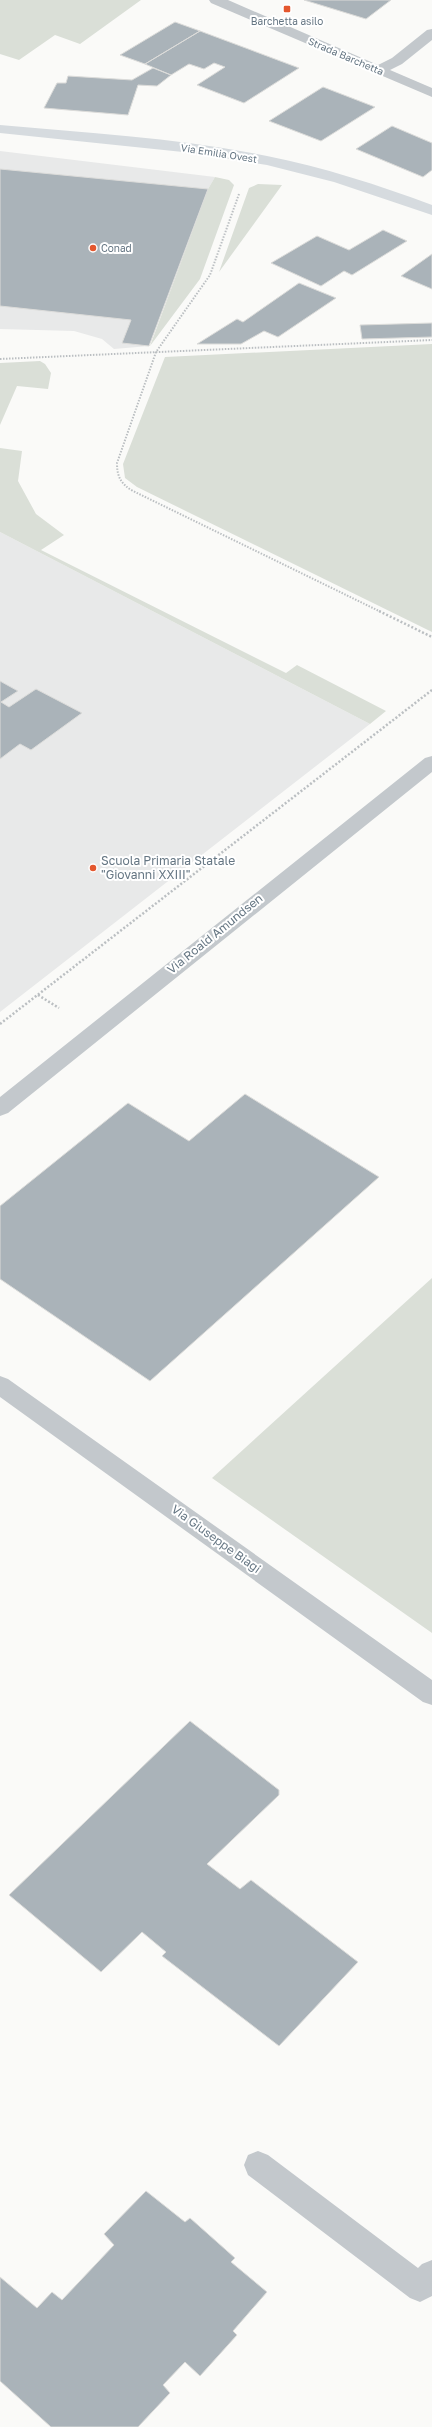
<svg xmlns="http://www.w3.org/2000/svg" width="432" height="2427" viewBox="0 0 432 2427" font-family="'Golos Text',sans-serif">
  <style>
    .built { fill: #e8e9e9 }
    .green { fill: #dadfd7 }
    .building { fill: #aab3b9; stroke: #dcdcda }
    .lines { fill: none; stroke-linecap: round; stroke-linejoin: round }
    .path-far1 { stroke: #bbbfc2; stroke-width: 2; stroke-dasharray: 1.5 1.5; stroke-linecap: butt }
    .path { stroke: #bbbfc2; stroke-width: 2.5; stroke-dasharray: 2 2; stroke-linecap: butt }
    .minor { fill: #c3c8cc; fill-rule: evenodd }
    .major { fill: #d6dbdf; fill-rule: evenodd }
    .poi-dot { fill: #e4572e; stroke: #fff; stroke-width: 1.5 }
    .labels { text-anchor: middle; stroke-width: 4; stroke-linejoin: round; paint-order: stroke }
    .far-poi-label { font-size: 10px; fill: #657683; stroke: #fff }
    .far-street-label { font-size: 10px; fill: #657683; stroke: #fff }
    .poi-label { font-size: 12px; fill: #657683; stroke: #fff; text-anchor: start }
    .street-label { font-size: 12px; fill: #657683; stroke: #fff }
  </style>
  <rect width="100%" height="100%" fill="#fafaf8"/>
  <!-- built -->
  <path class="built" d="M0 151 215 177 208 189 149 346 114 349 102 339 74 331 0 329Z
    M0 532 370 724 0 1012Z"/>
  <!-- green -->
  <path class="green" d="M0 0H141L80 44 55 35 19 60 0 54Z
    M215 177 229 180 234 185 200 279 150 346 208 189Z
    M258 184 282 185 219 272 249 188Z
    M432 344V632L137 487 125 478 123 464 165 357Z
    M40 361 45 364 51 373 48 389 17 386 0 425V363Z
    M0 448 22 451 18 481 36 514 64 535 41 550 286 673 297 665 386 711 370 724 0 532Z
    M432 1278V1633L212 1478Z"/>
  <!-- building -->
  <path class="building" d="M304 0H391L366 19Z
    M175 22 200 31 145 64 120 55Z
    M200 31 251 50 299 68 244 103 197 85 225 67 214 63 204 69 189 64 171 75 145 64Z
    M153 68 171 75 157 86 138 85 128 115 44 108 57 83H66L68 76 132 80Z
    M323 87 375 107 321 141 269 121Z
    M392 126 432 143V170L423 177 356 149Z
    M0 169 208 189 149 346 122 343 131 320 0 306Z
    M383 230 407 241 352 275 344 271 321 286 271 263 317 236 349 250Z
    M432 254V289L401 276Z
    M299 283 336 298 278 337 264 331 241 344H197L237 319 243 322Z
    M432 323V337L362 339 360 325Z
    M0 681 18 691 1 702 9 707 36 689 82 713 31 750 20 744 0 759Z
    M245 1094 379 1177 150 1381 0 1279V1206L128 1103 189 1141Z
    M190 1721 279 1790V1795L207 1864 240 1889 251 1880 358 1962 279 2046 162 1956 166 1952 142 1932 101 1972 9 1895Z
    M146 2191 185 2222 190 2218 235 2258 231 2262 267 2292 233 2331 237 2335 200 2376 185 2362 163 2385 170 2393 138 2427H51L0 2381V2277L37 2308 52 2292 62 2300 114 2245 104 2234Z"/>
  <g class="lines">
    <!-- path-far1 -->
    <path class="path-far1" d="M239 194 210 275 156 352 117 463C117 477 121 484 133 491L381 612
      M0 359 432 340"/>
    <!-- path -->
    <path class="path" d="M379 611 432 637
      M38 995 59 1008
      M0 1024 432 690"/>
    <!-- minor -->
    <path class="minor" d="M209 0H228L378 65 392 58 427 30 432 29V40L402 64 390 70 432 88V97L211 3Z
      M432 756V772L8 1113 0 1116V1097L425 758Z
      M0 1376 8 1379 432 1680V1705L423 1702 0 1397Z
      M258 2151 268 2155 418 2268 422 2264 432 2260V2296L420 2302 410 2298 248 2175 244 2165 248 2155Z"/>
    <!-- major -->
    <path class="major" d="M0 125C89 133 179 138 267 156 323 167 378 185 432 205V215L334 182 267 165 183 152 0 133Z"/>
  </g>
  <!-- markers -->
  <g class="poi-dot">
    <rect x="283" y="5" width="8" height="8" rx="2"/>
    <circle cx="93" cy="248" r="4"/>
    <circle cx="93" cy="868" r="4"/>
  </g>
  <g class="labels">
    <!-- far-poi labels -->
    <g class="far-poi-label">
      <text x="287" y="25">Barchetta asilo</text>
      <text x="101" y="252" text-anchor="start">Conad</text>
    </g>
    <!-- far-street labels -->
    <g class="far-street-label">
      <text transform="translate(346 56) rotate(23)" y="4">Strada Barchetta</text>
      <text transform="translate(219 153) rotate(9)" y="4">Via Emilia Ovest</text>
    </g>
    <!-- poi labels -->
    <g class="poi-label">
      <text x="101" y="865">Scuola Primaria Statale<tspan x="101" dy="14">"Giovanni XXIII"</tspan></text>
    </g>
    <!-- street labels -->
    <g class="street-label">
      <text transform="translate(215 934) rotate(-39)" y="4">Via Roald Amundsen</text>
      <text transform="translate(216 1539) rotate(36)" y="4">Via Giuseppe Biagi</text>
    </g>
  </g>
</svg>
